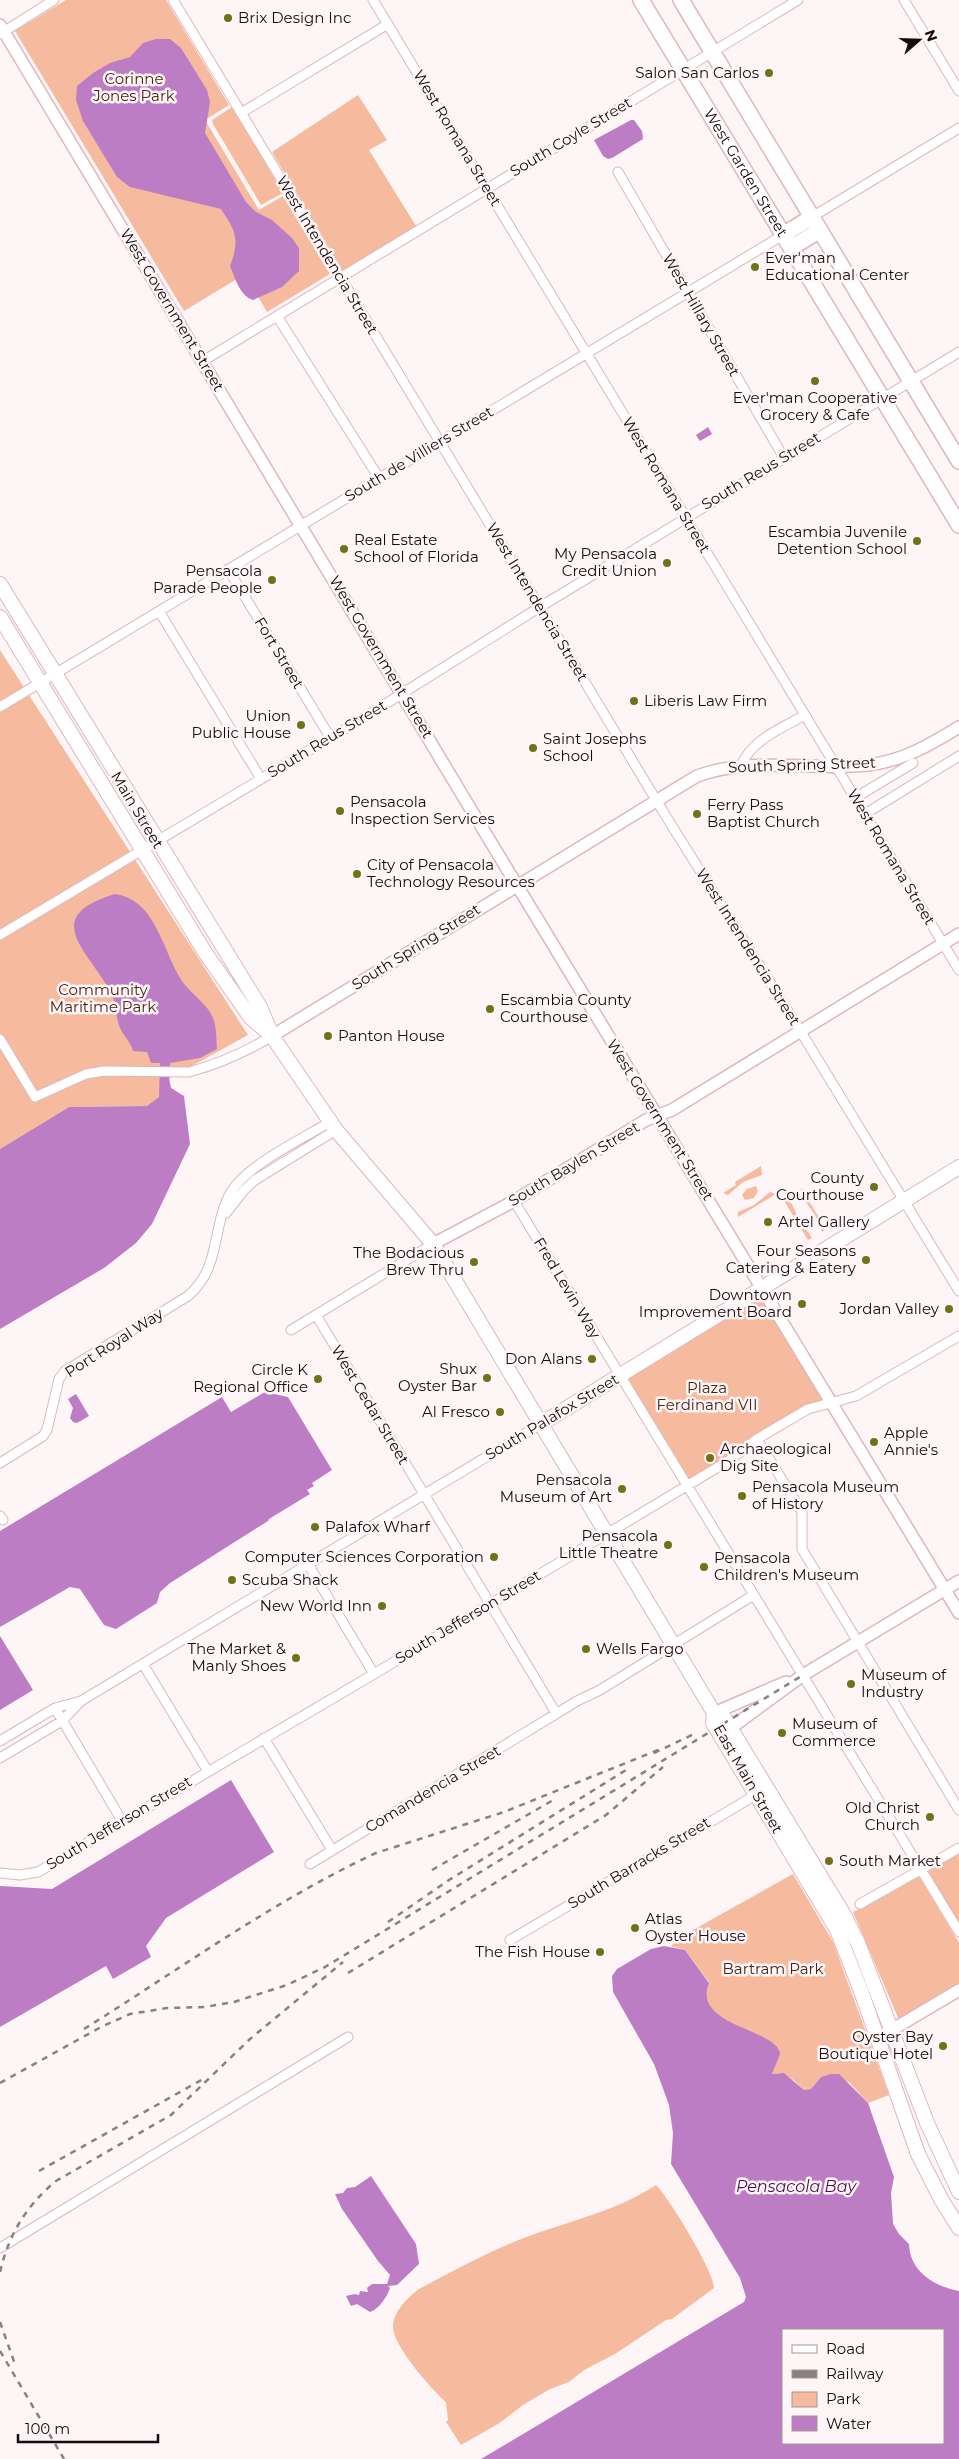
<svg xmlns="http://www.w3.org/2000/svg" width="959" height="2459" viewBox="0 0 959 2459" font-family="Montserrat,sans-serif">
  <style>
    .green { fill: #f6bb9e }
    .water { fill: #bd7dc4; fill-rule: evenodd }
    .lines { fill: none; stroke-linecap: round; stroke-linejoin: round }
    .minor-casing { stroke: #dfb6be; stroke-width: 11 }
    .tertiary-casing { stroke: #dfb6be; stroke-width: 14 }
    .secondary-casing { stroke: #dfb6be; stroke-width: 16 }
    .primary-casing { stroke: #dfb6be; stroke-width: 18 }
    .minor { stroke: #fff; stroke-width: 9 }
    .tertiary { stroke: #fff; stroke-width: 11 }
    .secondary { stroke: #fff; stroke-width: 14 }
    .primary { stroke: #fff; stroke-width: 15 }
    .rail { stroke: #8a7f81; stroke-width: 2.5; stroke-dasharray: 6 6; stroke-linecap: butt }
    .poi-dot { fill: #717217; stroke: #fef5f7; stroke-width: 2 }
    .labels { text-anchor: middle; stroke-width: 5; stroke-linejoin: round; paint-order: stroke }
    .poi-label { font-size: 15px; fill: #180a0d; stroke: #fef5f7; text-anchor: start }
    .park-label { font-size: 15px; fill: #492513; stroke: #fef5f7 }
    .street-label { font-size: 15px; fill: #180a0d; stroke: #fef5f7 }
    .water-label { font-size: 16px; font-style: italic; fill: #480c4f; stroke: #fef5f7 }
  </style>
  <rect width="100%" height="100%" fill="#fef5f7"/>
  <!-- green -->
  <path class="green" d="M66 0H166L229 105 205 120 259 210 283 196 330 274 267 312 245 274 184 311 15 31Z
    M358 95 387 140 369 150 416 226 343 271 272 152Z
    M232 107 283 193 261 205 213 124 212 120Z
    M0 650 248 1035 161 1083 159 1097 148 1106 69 1107 0 1149Z
    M761 1166 762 1175 743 1182 728 1195 723 1193 736 1185 735 1182Z
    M756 1186 758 1191 754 1198 745 1200 742 1195 747 1189Z
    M801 1188 826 1229 822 1232 815 1215 801 1195Z
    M770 1192 776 1194 738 1217V1212L754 1205Z
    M783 1199 790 1201C794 1207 796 1214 799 1220 803 1226 808 1231 812 1238L808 1240Z
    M763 1290 831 1403 808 1409 686 1486 620 1375Z
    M959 1844V1924L928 1872 930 1861Z
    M793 1874 833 1942 889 2095 868 2103 849 2082 821 2077 811 2089 804 2090C795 2081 786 2071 772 2074L779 2050C765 2034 703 2019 705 1993 705 1990 708 1986 709 1982L685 1950 671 1946 684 1935Z
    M919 1876 959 1943V1984L899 2020 853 1912Z
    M656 2185C669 2198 715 2273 714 2288L672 2319 666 2320 615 2354 584 2370 569 2382 550 2389 523 2405 498 2424 461 2445 446 2422 448 2420 446 2402C432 2390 392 2345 393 2326 394 2311 407 2298 419 2289 455 2270 491 2250 529 2236 571 2221 618 2210 656 2185Z"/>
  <!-- water -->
  <path class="water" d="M156 39H170L181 48 207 90 210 102 205 133 246 202 256 212 272 220 292 238 299 248V271L282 287 253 300C240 296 235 278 230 266 240 239 236 232 221 209L130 187 117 177 83 121 76 100 77 86 93 73 110 63 130 57 143 43Z
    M631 120H634L642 131 643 139 612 158 608 159 603 156 594 140Z
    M708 427 712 434 700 441 696 435Z
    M115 894C155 900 162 947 179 976 187 992 207 1002 213 1018 217 1027 216 1039 217 1049L200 1058 170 1063 169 1078 171 1088 184 1096 190 1144 152 1224 136 1243 104 1268 0 1329V1149L69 1107 147 1106 159 1097 160 1063H151L147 1052 133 1051C131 1042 124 1037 120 1028 115 1016 117 1003 110 991 88 950 39 917 115 894Z
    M265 1392 288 1397 332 1470 312 1483 314 1486 307 1490 310 1494 269 1519 268 1521 170 1583 160 1592 157 1603 116 1629 104 1625 80 1589 70 1587 0 1627V1531L222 1397 231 1412Z
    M76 1394 89 1416 77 1423 73 1422 70 1418 73 1408 68 1399Z
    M0 1636 33 1690 0 1710Z
    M231 1780 274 1852 166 1918 146 1946 151 1957 113 1979 106 1966 0 2027V1886L52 1889Z
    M664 1946 685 1950 709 1983C691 2026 778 2029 780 2054L772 2074 784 2073 804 2090 811 2089 821 2077 831 2074H839L868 2103 894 2177 891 2193 893 2224 899 2234 909 2244C910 2272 934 2286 959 2291V2459H481L744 2302 746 2297 740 2278 671 2164 673 2133 669 2105 654 2064 613 1992 612 1976 617 1969 651 1949ZM783 2330H943V2443H783Z
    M371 2176 416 2244 419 2264 397 2285 388 2286 390 2288C387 2297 379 2309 370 2312L357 2304 351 2306 346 2296 355 2294 359 2295 360 2291 368 2292 367 2288 372 2284H387L390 2275 378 2261 342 2209 335 2194 343 2193 347 2188 355 2187Z"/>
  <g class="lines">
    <defs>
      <path id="minor" d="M173 0 667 818 801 1032 959 1291
        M373 0 959 970
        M904 0 959 91
        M0 34 54 0
        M241 113 388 24
        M618 172 784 458
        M812 217 959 128
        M277 316 379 478
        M203 361 798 0
        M228 569 330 737
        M159 611 261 779
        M0 707 783 235
        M741 766C751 740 782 728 805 715
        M855 798 913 763
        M865 814 959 756
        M0 935 360 720 540 607 959 352
        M0 1039 35 1097 86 1074 104 1071 189 1072C219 1064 246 1052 272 1036
        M514 1201 959 1932
        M226 1213 244 1190 255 1180 336 1130
        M316 1315 556 1713
        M291 1330 433 1244
        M757 1439 802 1512V1549L959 1810
        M0 1463 43 1436 47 1430 59 1379 65 1371 188 1296C222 1267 211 1227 231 1192 247 1165 302 1139 330 1122
        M0 1516 3 1520
        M308 1564 374 1674
        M143 1664 207 1770
        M55 1708 122 1821
        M264 1738 332 1850
        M0 1741 55 1708 81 1701
        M0 1758 62 1721 81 1701 541 1424
        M310 1864 577 1701 600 1690 752 1596
        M0 1873 20 1875 38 1872 374 1674 733 1458 757 1439 808 1409 856 1396 959 1336
        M860 1904 959 1848
        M510 1940 759 1793
        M0 2248 348 2037"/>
      <path id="tertiary" d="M0 25 467 803 959 1613
        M272 1036 697 776C752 756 812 771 868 765 902 761 930 745 959 727
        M433 1244 514 1201 646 1120 672 1110 959 934
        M714 1713 786 1682
        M724 1733 803 1675 959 1581
        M878 2038 959 1990"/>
      <path id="secondary" d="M0 584 260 1007 271 1033
        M0 617 206 954 251 1018 272 1036 336 1130 433 1244 714 1713
        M541 1424 959 1167
        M714 1713 713 1723 837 1930 861 1991 918 2154 941 2199 959 2228
        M714 1713 724 1717 731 1729 844 1915 858 1943 927 2123 959 2192"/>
      <g id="primary">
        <path id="s1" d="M641 0 959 525"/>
        <path d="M681 0 959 461"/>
        <path d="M783 235 812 217"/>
        <path d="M791 248 820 230"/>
      </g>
    </defs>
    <!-- minor casing -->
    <use href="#minor" class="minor-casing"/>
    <!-- tertiary casing -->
    <use href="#tertiary" class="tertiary-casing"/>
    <!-- secondary casing -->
    <use href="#secondary" class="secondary-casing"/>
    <!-- primary casing -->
    <use href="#primary" class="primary-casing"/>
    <!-- minor -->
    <use href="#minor" class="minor"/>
    <!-- tertiary -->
    <use href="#tertiary" class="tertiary"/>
    <!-- secondary -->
    <use href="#secondary" class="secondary"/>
    <!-- primary -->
    <use href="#primary" class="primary"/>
    <!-- rail -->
    <path class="rail" d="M654 1753 694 1734
      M432 1870 555 1799
      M388 1922 449 1880 626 1770
      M348 1973 606 1815 663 1767
      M84 2029C180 1969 273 1901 376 1853L504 1812 658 1750
      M0 2083 101 2027 130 2014 167 2008 205 2007 234 2002 287 1985 325 1967 803 1675
      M39 2171 205 2078
      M0 2272C9 2234 26 2206 56 2181L171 2115 250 2039 343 1962
      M0 2322 16 2367
      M0 2351 64 2459"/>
  </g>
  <!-- markers -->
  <g class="poi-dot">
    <circle cx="228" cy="18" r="5"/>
    <circle cx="769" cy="73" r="5"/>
    <circle cx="755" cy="267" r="5"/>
    <circle cx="815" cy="381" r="5"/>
    <circle cx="917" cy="541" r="5"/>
    <circle cx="344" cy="549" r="5"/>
    <circle cx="667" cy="563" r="5"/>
    <circle cx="272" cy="580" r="5"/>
    <circle cx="634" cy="701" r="5"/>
    <circle cx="301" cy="725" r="5"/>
    <circle cx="533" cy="748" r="5"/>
    <circle cx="340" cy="811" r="5"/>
    <circle cx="697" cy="814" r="5"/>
    <circle cx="357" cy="874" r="5"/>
    <circle cx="490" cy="1009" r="5"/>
    <circle cx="328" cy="1036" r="5"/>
    <circle cx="874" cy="1187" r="5"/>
    <circle cx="768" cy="1222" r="5"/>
    <circle cx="866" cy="1260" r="5"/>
    <circle cx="474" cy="1262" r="5"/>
    <circle cx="802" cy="1304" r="5"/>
    <circle cx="949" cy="1309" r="5"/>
    <circle cx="592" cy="1359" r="5"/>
    <circle cx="487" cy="1378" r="5"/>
    <circle cx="318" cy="1379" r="5"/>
    <circle cx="500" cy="1412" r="5"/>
    <circle cx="874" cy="1442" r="5"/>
    <circle cx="710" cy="1458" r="5"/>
    <circle cx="622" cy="1489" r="5"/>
    <circle cx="742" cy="1496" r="5"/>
    <circle cx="315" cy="1527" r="5"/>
    <circle cx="668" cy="1545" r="5"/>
    <circle cx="494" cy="1557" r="5"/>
    <circle cx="704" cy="1567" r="5"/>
    <circle cx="232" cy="1580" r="5"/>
    <circle cx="382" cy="1606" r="5"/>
    <circle cx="586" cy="1649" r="5"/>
    <circle cx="296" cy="1658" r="5"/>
    <circle cx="851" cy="1684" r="5"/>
    <circle cx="782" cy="1733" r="5"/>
    <circle cx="930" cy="1817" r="5"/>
    <circle cx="829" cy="1861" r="5"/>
    <circle cx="635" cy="1928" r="5"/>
    <circle cx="600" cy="1952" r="5"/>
    <circle cx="943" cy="2046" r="5"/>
  </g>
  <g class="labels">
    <!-- poi labels -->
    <g class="poi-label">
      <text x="238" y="23">Brix Design Inc</text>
      <text x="759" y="78" text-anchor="end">Salon San Carlos</text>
      <text x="765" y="263">Ever'man<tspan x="765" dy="17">Educational Center</tspan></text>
      <text x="815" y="403" text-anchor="middle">Ever'man Cooperative<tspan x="815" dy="17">Grocery &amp; Cafe</tspan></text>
      <text x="907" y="537" text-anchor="end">Escambia Juvenile<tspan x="907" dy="17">Detention School</tspan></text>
      <text x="354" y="545">Real Estate<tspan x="354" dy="17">School of Florida</tspan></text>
      <text x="657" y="559" text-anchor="end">My Pensacola<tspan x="657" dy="17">Credit Union</tspan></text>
      <text x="262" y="576" text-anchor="end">Pensacola<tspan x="262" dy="17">Parade People</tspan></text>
      <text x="644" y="706">Liberis Law Firm</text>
      <text x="291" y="721" text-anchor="end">Union<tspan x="291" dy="17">Public House</tspan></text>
      <text x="543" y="744">Saint Josephs<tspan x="543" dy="17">School</tspan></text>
      <text x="350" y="807">Pensacola<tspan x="350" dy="17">Inspection Services</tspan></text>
      <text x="707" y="810">Ferry Pass<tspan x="707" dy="17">Baptist Church</tspan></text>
      <text x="367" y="870">City of Pensacola<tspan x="367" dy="17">Technology Resources</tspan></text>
      <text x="500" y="1005">Escambia County<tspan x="500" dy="17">Courthouse</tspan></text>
      <text x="338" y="1041">Panton House</text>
      <text x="864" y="1183" text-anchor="end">County<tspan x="864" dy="17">Courthouse</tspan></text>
      <text x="778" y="1227">Artel Gallery</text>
      <text x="856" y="1256" text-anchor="end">Four Seasons<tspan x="856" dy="17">Catering &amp; Eatery</tspan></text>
      <text x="464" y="1258" text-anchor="end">The Bodacious<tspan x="464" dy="17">Brew Thru</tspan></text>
      <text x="792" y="1300" text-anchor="end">Downtown<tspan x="792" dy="17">Improvement Board</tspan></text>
      <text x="939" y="1314" text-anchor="end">Jordan Valley</text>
      <text x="582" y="1364" text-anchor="end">Don Alans</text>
      <text x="477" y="1374" text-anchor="end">Shux<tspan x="477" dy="17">Oyster Bar</tspan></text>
      <text x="308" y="1375" text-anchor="end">Circle K<tspan x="308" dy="17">Regional Office</tspan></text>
      <text x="490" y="1417" text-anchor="end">Al Fresco</text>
      <text x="884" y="1438">Apple<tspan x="884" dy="17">Annie's</tspan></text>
      <text x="720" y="1454">Archaeological<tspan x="720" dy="17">Dig Site</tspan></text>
      <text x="612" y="1485" text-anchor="end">Pensacola<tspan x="612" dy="17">Museum of Art</tspan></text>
      <text x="752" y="1492">Pensacola Museum<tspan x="752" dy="17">of History</tspan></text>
      <text x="325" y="1532">Palafox Wharf</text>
      <text x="658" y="1541" text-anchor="end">Pensacola<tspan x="658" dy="17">Little Theatre</tspan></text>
      <text x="484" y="1562" text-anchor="end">Computer Sciences Corporation</text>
      <text x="714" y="1563">Pensacola<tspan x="714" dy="17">Children's Museum</tspan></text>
      <text x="242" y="1585">Scuba Shack</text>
      <text x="372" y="1611" text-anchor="end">New World Inn</text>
      <text x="286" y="1654" text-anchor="end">The Market &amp;<tspan x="286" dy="17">Manly Shoes</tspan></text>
      <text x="596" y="1654">Wells Fargo</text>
      <text x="861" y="1680">Museum of<tspan x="861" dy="17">Industry</tspan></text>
      <text x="792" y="1729">Museum of<tspan x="792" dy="17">Commerce</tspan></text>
      <text x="920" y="1813" text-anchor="end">Old Christ<tspan x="920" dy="17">Church</tspan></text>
      <text x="839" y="1866">South Market</text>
      <text x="645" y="1924">Atlas<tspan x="645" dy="17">Oyster House</tspan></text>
      <text x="590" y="1957" text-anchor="end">The Fish House</text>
      <text x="933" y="2042" text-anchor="end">Oyster Bay<tspan x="933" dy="17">Boutique Hotel</tspan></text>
    </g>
    <!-- park labels -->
    <g class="park-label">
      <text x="134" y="84">Corinne<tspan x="134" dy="17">Jones Park</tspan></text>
      <text x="103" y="995">Community<tspan x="103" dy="17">Maritime Park</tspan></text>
      <text x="707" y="1393">Plaza<tspan x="707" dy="17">Ferdinand VII</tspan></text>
      <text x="773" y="1974">Bartram Park</text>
    </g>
    <!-- street labels -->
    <g class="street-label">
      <text transform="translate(571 137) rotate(-31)" y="5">South Coyle Street</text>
      <text transform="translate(457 138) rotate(59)" y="5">West Romana Street</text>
      <text dy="5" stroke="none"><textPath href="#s1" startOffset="202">West Garden Street</textPath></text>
      <text transform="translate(327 255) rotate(59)" y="5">West Intendencia Street</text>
      <text transform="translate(172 310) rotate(59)" y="5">West Government Street</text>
      <text transform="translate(701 315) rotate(60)" y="5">West Hillary Street</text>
      <text transform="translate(419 454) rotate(-31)" y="5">South de Villiers Street</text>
      <text transform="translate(761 471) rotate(-31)" y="5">South Reus Street</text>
      <text transform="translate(666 485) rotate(59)" y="5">West Romana Street</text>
      <text transform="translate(537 602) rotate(59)" y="5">West Intendencia Street</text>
      <text transform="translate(279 653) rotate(59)" y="5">Fort Street</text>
      <text transform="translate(381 657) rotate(59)" y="5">West Government Street</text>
      <text transform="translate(327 739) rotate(-31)" y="5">South Reus Street</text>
      <text transform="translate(802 765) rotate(-2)" y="5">South Spring Street</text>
      <text transform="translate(137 810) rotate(59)" y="5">Main Street</text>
      <text transform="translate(891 857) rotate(59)" y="5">West Romana Street</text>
      <text transform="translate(416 947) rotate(-32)" y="5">South Spring Street</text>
      <text transform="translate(748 947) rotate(58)" y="5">West Intendencia Street</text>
      <text transform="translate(660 1120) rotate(58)" y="5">West Government Street</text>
      <text transform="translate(574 1164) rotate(-31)" y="5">South Baylen Street</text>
      <text transform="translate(567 1288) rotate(59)" y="5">Fred Levin Way</text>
      <text transform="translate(114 1343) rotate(-33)" y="5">Port Royal Way</text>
      <text transform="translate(370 1405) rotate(59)" y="5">West Cedar Street</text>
      <text transform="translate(552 1417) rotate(-31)" y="5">South Palafox Street</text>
      <text transform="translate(468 1617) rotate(-31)" y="5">South Jefferson Street</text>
      <text transform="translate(748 1779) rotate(60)" y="5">East Main Street</text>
      <text transform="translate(433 1789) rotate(-31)" y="5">Comandencia Street</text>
      <text transform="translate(119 1823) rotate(-31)" y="5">South Jefferson Street</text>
      <text transform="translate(639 1863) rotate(-31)" y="5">South Barracks Street</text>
    </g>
    <!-- water labels -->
    <g class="water-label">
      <text x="796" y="2192">Pensacola Bay</text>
    </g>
  </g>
  <!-- legend -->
  <rect x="782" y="2329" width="162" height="115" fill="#fef5f7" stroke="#a29799"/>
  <rect x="792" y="2345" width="25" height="8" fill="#ffffff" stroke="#a29799"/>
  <text x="826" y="2354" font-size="15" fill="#180a0d">Road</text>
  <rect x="792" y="2370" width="25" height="8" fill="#8a7f81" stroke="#a29799"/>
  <text x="826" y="2379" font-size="15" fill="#180a0d">Railway</text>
  <rect x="792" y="2392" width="25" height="15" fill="#f6bb9e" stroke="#a29799"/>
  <text x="826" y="2404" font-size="15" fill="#180a0d">Park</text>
  <rect x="792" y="2416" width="25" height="15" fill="#bd7dc4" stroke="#a29799"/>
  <text x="826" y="2429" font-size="15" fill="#180a0d">Water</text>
  <!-- north arrow -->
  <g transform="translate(919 40) rotate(70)" stroke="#fef5f7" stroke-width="4" paint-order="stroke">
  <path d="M0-4L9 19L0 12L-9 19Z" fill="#180a0d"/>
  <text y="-8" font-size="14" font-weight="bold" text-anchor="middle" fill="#180a0d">N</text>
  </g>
  <!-- scale -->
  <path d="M18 2434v8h140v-8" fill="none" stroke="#180a0d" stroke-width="2.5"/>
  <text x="25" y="2434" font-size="15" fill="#180a0d" stroke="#fef5f7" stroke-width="4" paint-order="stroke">100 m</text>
</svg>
